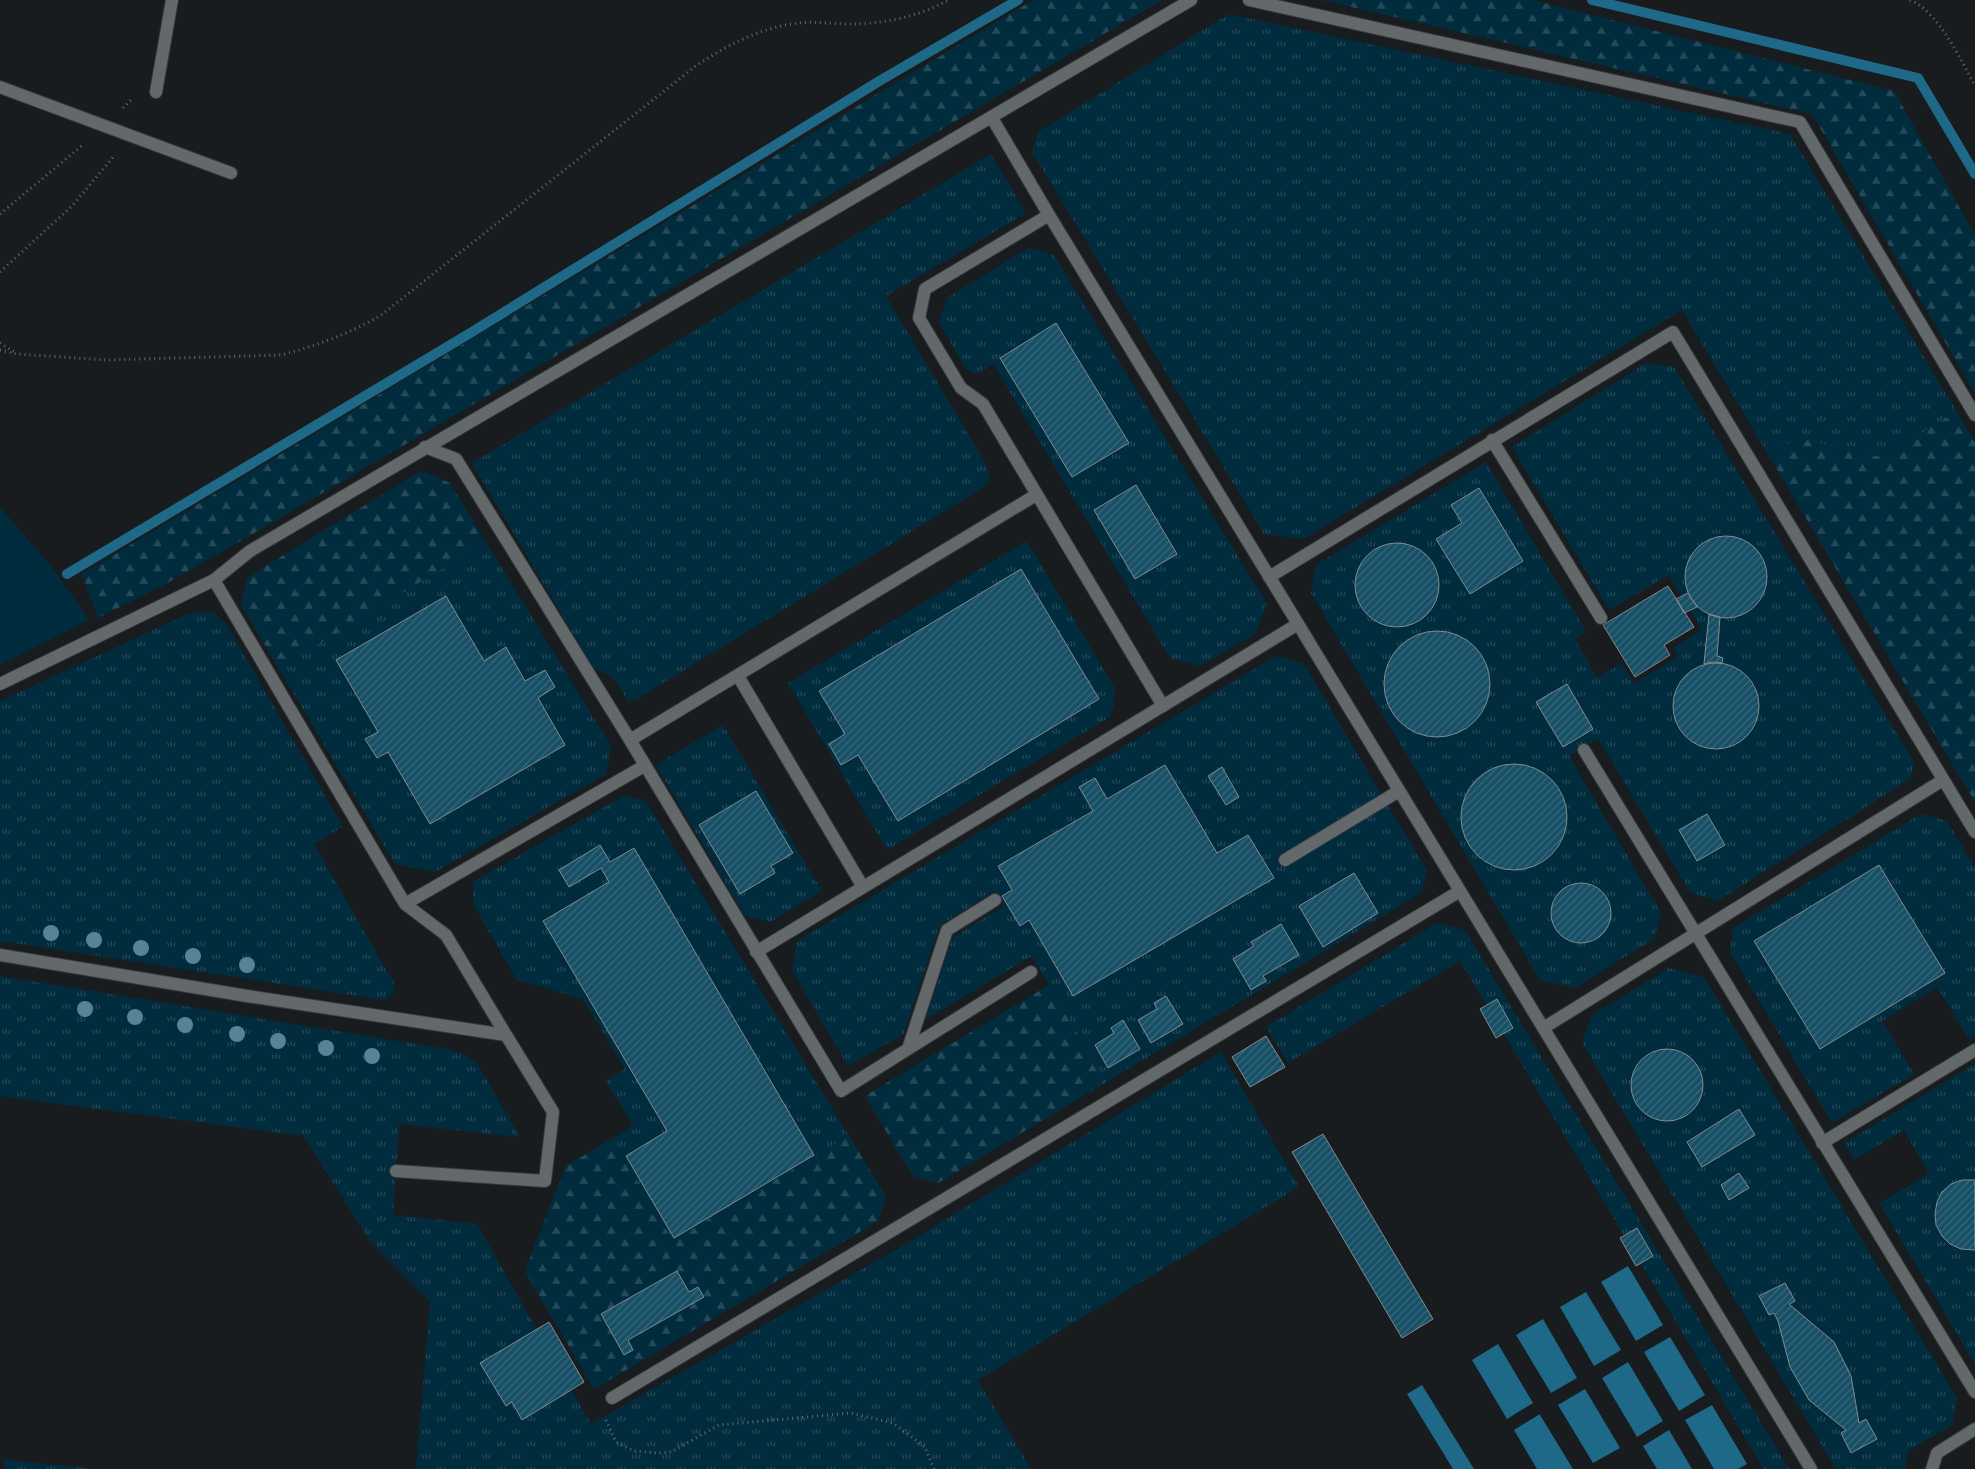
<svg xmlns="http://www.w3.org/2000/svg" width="1975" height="1469" viewBox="0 0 1975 1469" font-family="'Source Serif 4',serif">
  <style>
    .grass { fill: url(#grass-tufts) }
    .forest { fill: url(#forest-firs) }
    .green { fill: #002c3e }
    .water { fill: #1e6988 }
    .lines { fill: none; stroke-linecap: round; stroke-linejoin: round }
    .stream { stroke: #1e6988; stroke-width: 10 }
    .building { fill: url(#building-hatch); stroke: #858a8c }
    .minor-casing { stroke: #36383a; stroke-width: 14 }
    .path { stroke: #66696b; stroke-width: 3; stroke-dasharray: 1 4; stroke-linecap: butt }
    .minor { stroke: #63686b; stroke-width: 12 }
    .tree { fill: #578399 }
  </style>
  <defs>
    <pattern id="grass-tufts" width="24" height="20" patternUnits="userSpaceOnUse" patternTransform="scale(1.25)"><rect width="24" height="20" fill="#002c3e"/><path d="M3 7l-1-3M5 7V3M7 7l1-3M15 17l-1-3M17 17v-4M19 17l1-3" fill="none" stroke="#244a59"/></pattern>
    <pattern id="forest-firs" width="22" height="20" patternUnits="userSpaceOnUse" patternTransform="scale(1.25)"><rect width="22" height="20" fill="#002c3e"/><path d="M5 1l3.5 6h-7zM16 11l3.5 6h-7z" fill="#244a59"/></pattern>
    <pattern id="building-hatch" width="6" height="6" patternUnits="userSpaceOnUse" patternTransform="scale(1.25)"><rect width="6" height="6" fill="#174f66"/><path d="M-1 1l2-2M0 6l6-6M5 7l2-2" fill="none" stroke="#38687b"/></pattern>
  </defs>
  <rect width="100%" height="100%" fill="#181c1e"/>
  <!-- grass -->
  <path class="grass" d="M1229 14 1790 134 1975 442V802L1682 310 1303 539 1264 534 1032 152 1038 132Z
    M991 154 1026 213 886 296 986 464 990 477 986 486 637 699 628 701 614 679 593 667 472 463Z
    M1028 248 1054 255 1267 604 1255 634 1200 666 1170 658 993 364 975 374 965 368 939 322 947 298Z
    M1646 363 1674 367 1915 763 1910 779 1718 901 1690 892 1598 739 1569 756 1661 913 1654 939 1575 988 1540 980 1311 593 1316 565 1486 462 1586 631 1575 639 1597 678 1622 663 1634 683 1678 657 1673 648 1702 630 1669 575 1609 610 1512 447Z
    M421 471 450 483 611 746 606 774 435 872 395 864 241 605 248 577Z
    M1027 541 1116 690 1110 717 887 850 788 683Z
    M202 611 214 613 227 625 343 827 314 844 395 985 392 994 385 1000 0 941V701L188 614Z
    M1276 656 1304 664 1427 871 1421 893 938 1183 913 1176 865 1096 1049 985 1032 956 925 1020 953 937 1004 906 994 891 939 926 904 1034 848 1066 792 970 797 941Z
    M723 725 822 891 770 922 745 916 656 765Z
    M623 796 646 801 886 1197 878 1221 594 1389 525 1271 566 1166 633 1126 606 1081 625 1069 583 999 517 980 473 904V882Z
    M1921 814 1947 821 1975 868V1035L1969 1039 1937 987 1882 1021 1914 1074 1832 1123 1730 952 1733 928Z
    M1437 923 1465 930 1789 1469H1764L1460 961 1288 1063 1266 1027Z
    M1669 968 1704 977 1957 1398 1952 1425 1908 1451 1905 1469H1836L1582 1043 1591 1016Z
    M0 976 447 1049 463 1054 478 1065 520 1137 399 1124 393 1215 477 1224 591 1424 899 1248 1221 1052 1299 1187 978 1380 1031 1469H416L430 1302 369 1240 304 1136 0 1096Z
    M1975 1064V1364L1879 1203 1929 1174 1904 1130 1854 1160 1844 1143Z
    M2 1459 95 1469H6Z"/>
  <!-- forest -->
  <path class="forest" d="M1033 0H1162L244 539 162 586 98 618 82 574Z
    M1321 0H1532L1894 91 1975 235V393L1812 114Z
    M1957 412 1975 442V802L1769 456 1797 438 1881 457Z
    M421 471 450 483 486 542 279 668 241 605 248 577Z
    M1049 985 1106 1082 938 1183 913 1176 865 1096Z
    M849 1136 886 1197 878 1221 594 1389 525 1271 566 1166 612 1139 672 1241Z"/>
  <!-- green -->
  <path class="green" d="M0 507 55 571 89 620 0 665Z"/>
  <!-- water -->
  <path class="water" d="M1628 1266 1663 1325 1636 1341 1601 1282Z
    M1586 1292 1621 1350 1594 1366 1560 1307Z
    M1543 1319 1577 1378 1551 1393 1516 1335Z
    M1670 1337 1705 1395 1679 1411 1644 1352Z
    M1498 1344 1533 1403 1507 1419 1472 1360Z
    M1628 1362 1663 1421 1637 1437 1602 1378Z
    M1422 1385 1474 1469H1453L1407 1394Z
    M1585 1389 1620 1448 1593 1463 1558 1405Z
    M1712 1405 1747 1464 1738 1469H1714L1685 1420Z
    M1540 1414V1415L1573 1469H1537L1514 1430Z
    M1669 1430 1692 1469H1657L1643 1446Z"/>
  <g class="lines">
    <!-- stream -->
    <path class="stream" d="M1592 0 1918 78 1975 174
      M67 574 467 335 881 80 1018 0"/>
  </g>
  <!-- building -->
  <path class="building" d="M1056 323 1129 443 1072 477 1000 358Z
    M1136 485 1177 554 1135 579 1094 510Z
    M1479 488 1523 561 1470 594 1436 539 1462 523 1451 505Z
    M1685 577a41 41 0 1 1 82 0a41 41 0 1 1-82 0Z
    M1355 585a42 42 0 1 1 84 0a42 42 0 1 1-84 0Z
    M1021 569 1099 699 898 821 858 755 841 765 829 744 845 734 819 691Z
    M1668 586 1694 627 1664 645 1670 655 1635 677 1603 625Z
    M1688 593 1697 607 1684 613 1676 599Z
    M446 596 484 661 506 647 525 681 545 670 555 687 538 698 565 745 430 824 388 752 377 758 365 739 378 732 336 660Z
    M1709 614 1720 617 1717 656 1723 658 1722 663 1712 662 1704 664Z
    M1384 684a53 53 0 1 1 106 0a53 53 0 1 1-106 0Z
    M1673 706a43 43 0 1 1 86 0a43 43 0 1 1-86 0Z
    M1567 684 1593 729 1563 747 1536 702Z
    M1461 817a53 53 0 1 1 106 0a53 53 0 1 1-106 0Z
    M1165 765 1217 853 1248 835 1274 878 1073 996 1029 920 1020 926 1002 896 1012 890 998 866 1093 811 1079 787 1095 778 1107 799Z
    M1222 767 1239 797 1226 805 1208 776Z
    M756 791 793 853 771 866 775 873 740 894 699 825Z
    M1707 814 1725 845 1697 861 1679 830Z
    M600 845 610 862 634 848 814 1155 674 1238 626 1156 667 1131 543 921 609 882 601 868 569 887 559 870Z
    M1879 865 1945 973 1820 1049 1754 941Z
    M1354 873 1378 913 1323 947 1299 906Z
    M1551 913a30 30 0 1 1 60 0a30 30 0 1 1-60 0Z
    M1281 924 1299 955 1263 976 1266 981 1251 990 1233 959 1254 946 1251 942Z
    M1166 996 1183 1024 1151 1043 1138 1020 1157 1009 1154 1003Z
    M1497 999 1513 1028 1496 1038 1480 1009Z
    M1123 1020 1140 1049 1108 1068 1095 1045 1114 1033 1111 1028Z
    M1266 1036 1285 1067 1250 1087 1232 1057Z
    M1631 1085a36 36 0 1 1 72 0a36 36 0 1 1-72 0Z
    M1739 1109 1755 1135 1702 1167 1687 1142Z
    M1323 1134 1433 1319 1402 1338 1292 1152Z
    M1739 1173 1749 1188 1729 1200 1721 1185Z
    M1975 1180V1250L1961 1249 1950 1244 1942 1236 1936 1225 1935 1214 1937 1202 1942 1192 1951 1184 1962 1180Z
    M1637 1228 1653 1256 1636 1266 1620 1238Z
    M677 1271 689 1292 698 1287 704 1297 628 1340 633 1350 624 1355 601 1314Z
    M1785 1283 1795 1301 1789 1304 1834 1342 1851 1376 1859 1423 1866 1419 1877 1439 1851 1453 1841 1433 1846 1430 1809 1400 1790 1367 1778 1321 1774 1313 1769 1315 1759 1296Z
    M549 1322 584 1382 522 1420 512 1402 506 1406 480 1363Z"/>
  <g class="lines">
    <defs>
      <path id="minor" d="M1249 0 1800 122 1975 415
        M0 87 231 173
        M156 92 172 0
        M992 118 1049 215
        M1492 440 1601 618
        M425 447 456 459 630 740 841 1091 1031 972
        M1269 577 1673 332 1975 832
        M214 580 405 904 446 935 506 1035
        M738 676 863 887
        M0 684 214 580 250 551 1191 0
        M1163 706 983 404 961 388 919 318 925 289 1049 215C1303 633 1559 1050 1811 1469
        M630 740 1036 495
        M1584 750 1975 1392
        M1285 860 1399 791
        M405 904 644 766
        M756 952 1298 624
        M0 955 247 996 506 1035 553 1112 545 1181 396 1171
        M1545 1027 1943 780
        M908 1049 947 930 995 900
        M1822 1143 1975 1050
        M612 1398 1460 891
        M1932 1469 1937 1453 1975 1429"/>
    </defs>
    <!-- minor casing -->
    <use href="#minor" class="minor-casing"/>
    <!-- path -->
    <path class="path" d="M1910 0C1938 11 1961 60 1975 86
      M123 108 133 98
      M0 214 84 144
      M0 272 72 206 115 155
      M0 343 14 352
      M0 350 16 354 107 360 281 355C316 346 348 334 380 316L697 65C728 45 761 27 799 23 815 21 832 24 849 24 882 24 919 17 948 0
      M606 1420 616 1442 634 1451 658 1453 671 1452 719 1425 851 1413 893 1423 925 1447 934 1469"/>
    <!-- minor -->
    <use href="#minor" class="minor"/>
  </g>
  <!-- trees -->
  <g class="tree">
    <circle cx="51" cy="933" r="8"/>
    <circle cx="94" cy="940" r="8"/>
    <circle cx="141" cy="948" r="8"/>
    <circle cx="193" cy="956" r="8"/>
    <circle cx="247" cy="965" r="8"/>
    <circle cx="85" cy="1009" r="8"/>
    <circle cx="135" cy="1017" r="8"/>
    <circle cx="185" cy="1025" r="8"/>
    <circle cx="237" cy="1034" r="8"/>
    <circle cx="278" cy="1041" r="8"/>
    <circle cx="326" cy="1048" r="8"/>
    <circle cx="372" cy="1056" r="8"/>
  </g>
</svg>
